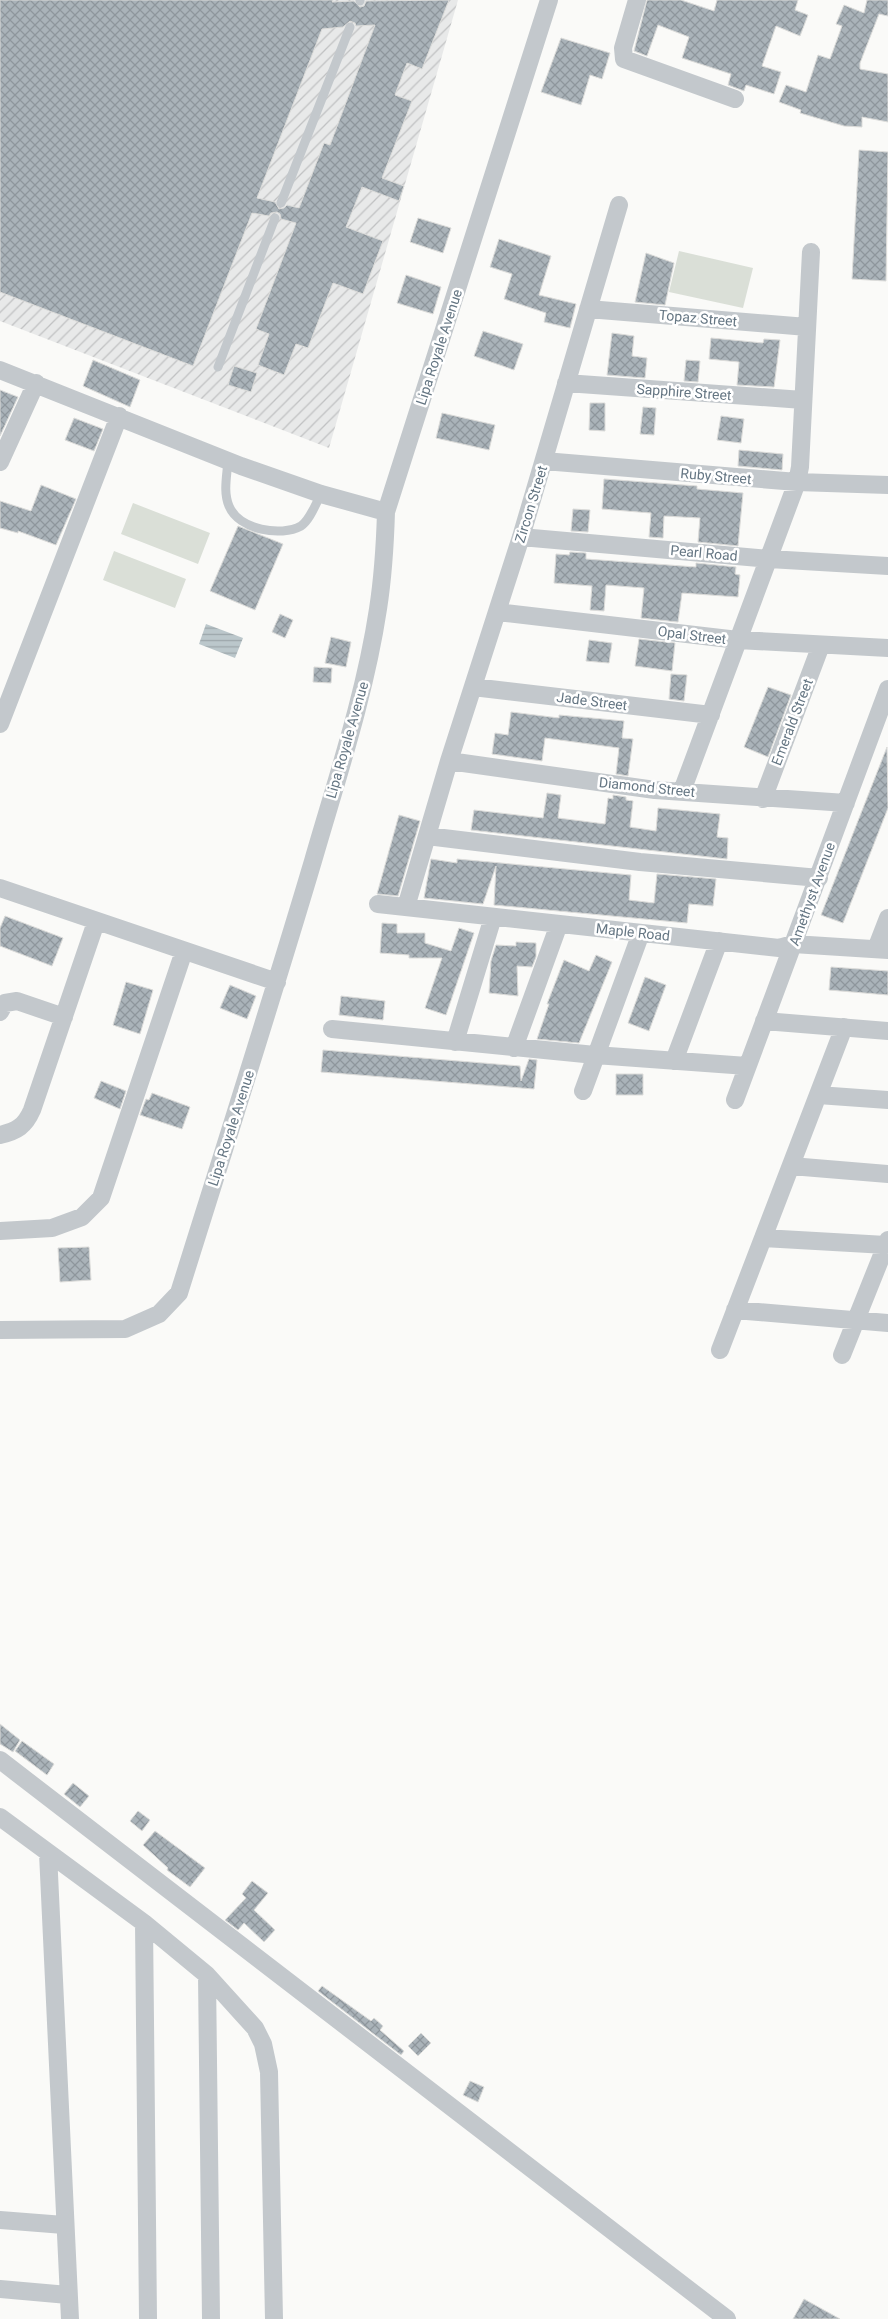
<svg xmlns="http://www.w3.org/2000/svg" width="888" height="2319" viewBox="0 0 888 2319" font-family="Roboto,sans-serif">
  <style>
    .industrial { fill: url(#industrial-furrows) }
    .grass { fill: #dadfd7 }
    .water { fill: url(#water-rules) }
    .building { fill: url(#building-cross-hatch); stroke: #dcdcda; fill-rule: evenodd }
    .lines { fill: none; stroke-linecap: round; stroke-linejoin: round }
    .service { stroke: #c3c8cc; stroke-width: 9 }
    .minor { stroke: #c3c8cc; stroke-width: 18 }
    .labels { text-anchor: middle; stroke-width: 5; stroke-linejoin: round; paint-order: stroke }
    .street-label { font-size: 14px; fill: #657683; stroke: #fff }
  </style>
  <defs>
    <pattern id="industrial-furrows" width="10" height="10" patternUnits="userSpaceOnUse" patternTransform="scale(1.25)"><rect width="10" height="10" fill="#e8e9e9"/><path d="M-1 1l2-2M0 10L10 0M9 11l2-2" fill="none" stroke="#c0c1c2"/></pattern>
    <pattern id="water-rules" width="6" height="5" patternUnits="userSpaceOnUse" patternTransform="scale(1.25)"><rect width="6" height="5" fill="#bbc7cb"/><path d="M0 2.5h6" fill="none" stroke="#9ca6aa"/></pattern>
    <pattern id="building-cross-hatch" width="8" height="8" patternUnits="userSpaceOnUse" patternTransform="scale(1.25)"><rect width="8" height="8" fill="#aab3b9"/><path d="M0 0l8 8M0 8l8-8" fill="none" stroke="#8e969c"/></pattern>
  </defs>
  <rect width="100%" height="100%" fill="#fafaf8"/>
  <!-- industrial -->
  <path class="industrial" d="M0 0H458L329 448 0 321Z"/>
  <!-- grass -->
  <path class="grass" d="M679 251 753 268 743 308 669 292Z
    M133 503 210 533 198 564 121 534Z
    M114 551 186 579 175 608 103 580Z"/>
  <!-- water -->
  <path class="water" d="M206 624 243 638 235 658 199 644Z"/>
  <!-- building -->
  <path class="building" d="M0 0H333L332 2 354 1 360 7 364 6 366 1 449 0 422 69 407 63 395 95 412 101 382 178 404 186 399 201 362 187 346 227 383 241 363 294 333 283 308 348 296 344 284 375 258 365 269 334 256 329 296 223 281 219 280 214 277 212 271 213 269 216 252 213 193 366 0 292ZM350 21 355 23 356 26 375 25 330 145 324 143 299 208 287 205 284 208 279 209 275 202 257 198 322 29 343 27Z
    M647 0H681L714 11 717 0H798L795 10 808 15 800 36 776 26 762 66 781 72 774 94 746 85 744 91 728 85 731 74 682 58 689 37 658 25 647 56 634 51Z
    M867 0H888V16L879 14 860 63V69L888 74V122L862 117V127L844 126 800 113 801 110 779 102 786 85 806 92 818 55 830 59 842 26 836 24 844 5 864 13Z
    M561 38 610 53 602 79 590 75 581 105 541 92Z
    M859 150 888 152 886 281 852 279Z
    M418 218 451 228 443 253 410 242Z
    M499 239 551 256 539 295 576 304 570 328 544 322 546 313 504 299 512 274 490 267Z
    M646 253 674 263 665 305 635 302Z
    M406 275 441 287 433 314 397 303Z
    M483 331 523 344 514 370 474 356Z
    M612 333 634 336 632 356 647 358 645 378 607 375Z
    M711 338 763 343 764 339 780 340 774 387 737 385 739 362 709 359Z
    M93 360 140 380 130 407 83 386Z
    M686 360 700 361 698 382 684 381Z
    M234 366 257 373 251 392 228 385Z
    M0 390 18 397 0 436Z
    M590 403H605V431L589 430Z
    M643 407 656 408 654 435 640 434Z
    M442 413 495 425 489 450 436 438Z
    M721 416 744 419 741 443 717 440Z
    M74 418 103 429 94 451 65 440Z
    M739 450 783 454 782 470 738 466Z
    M604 479 697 486V489L743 493 738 546 698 542 700 518 664 516 663 538 649 537 651 513 602 509Z
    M41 485 76 499 56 545 18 531V533L0 528V501L31 511Z
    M573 509 590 510 588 532 571 531Z
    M238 526 283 544 255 610 210 591Z
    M570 552 586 553V559L696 567V563L736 567 735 574 740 575 738 597 682 593 678 622 641 618 644 588 606 585 604 611 590 610 592 586 554 583 556 554 569 555Z
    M280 614 293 620 285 638 272 632Z
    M331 637 351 642 346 667 325 663Z
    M639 639 675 643 672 671 635 666Z
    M589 640 612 643 609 663 586 661Z
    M314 667 332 668 331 683 313 682Z
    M671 674 687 675 684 701 669 699Z
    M768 687 791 695 768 757 744 747Z
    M511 712 559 718V715L624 721 622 738 633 739 628 776 616 774 619 748 545 738 542 761 492 754 495 733 508 735Z
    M887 747 888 808 843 923 821 915Z
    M547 793 561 795 558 818 605 824 608 798 613 799V795L626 797V800L633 801 630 827 656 831 658 808 720 814 717 837 728 838 727 859 471 830 474 810 543 818Z
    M399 815 420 821 398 896 377 894Z
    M431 859 457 863V859L631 875 629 900 654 903 657 874 716 879 713 906 689 904 687 923 494 905 496 866 483 904 424 898Z
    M5 916 63 938 52 966 0 946V928Z
    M382 923 397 924V933H425V943L451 951 459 928 474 933 446 1015 425 1008 442 958H409V955L380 953Z
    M516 942 536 943V957L532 967 517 966 518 996 489 993 491 961 496 945 516 946Z
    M596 955 612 962 579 1043 537 1039 549 1004H547L564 960 589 971Z
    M831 967 888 971V995L829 990Z
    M645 977 666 985 649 1031 628 1023Z
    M126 982 153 990 140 1034 113 1025Z
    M230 985 256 996 247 1019 220 1008Z
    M341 996 385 1001 383 1020 339 1015Z
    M323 1050 520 1066 521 1081 529 1059 537 1060 534 1089 321 1072Z
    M616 1074H643V1095H616Z
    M101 1081 126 1091 120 1109 94 1098Z
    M152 1093 190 1107 182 1129 140 1115 146 1099 149 1100Z
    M89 1247 91 1280 60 1282 58 1248Z
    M0 1724 20 1740 13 1752 0 1744Z
    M22 1741 54 1764 47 1775 15 1751Z
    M73 1783 89 1796 80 1807 64 1794Z
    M138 1811 150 1820 142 1831 130 1821Z
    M155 1831 205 1868 190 1887 167 1870 168 1868 143 1845Z
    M252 1881 268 1893 254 1910 275 1930 264 1942 244 1923 238 1930 225 1920 246 1898 242 1894Z
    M322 1986 371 2021 374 2018 383 2026 380 2030 404 2051 401 2055 318 1991Z
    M421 2033 431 2043 418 2056 408 2046Z
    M470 2081 484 2087 478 2102 463 2095Z
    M804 2299 840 2319H793Z"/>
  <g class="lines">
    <!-- service -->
    <path class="service" d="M360 1V0
      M281 203 350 27
      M218 367 275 218
      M228 460C227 476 223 492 229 506 239 530 281 537 301 526 310 520 316 503 321 494"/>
    <!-- minor -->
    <path class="minor" d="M637 0 623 48 624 59 735 99
      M588 309 807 327
      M0 370 241 466 321 494 386 512
      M566 383 803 400
      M544 461 797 482 888 485
      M0 462 36 383
      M521 537 769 559 888 566
      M497 612 738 640 888 648
      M473 687 711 715
      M0 724 119 416
      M449 761 655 790 846 803
      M682 791 797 482 800 467 811 252
      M763 799 821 645
      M427 836 640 862 819 878
      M0 888 277 982
      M378 904 779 948 793 944 888 950
      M406 907 449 761 521 537 619 205
      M876 949 888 918
      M0 1012 5 1003 17 1001 64 1017
      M764 1021 888 1031
      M332 1029 595 1055 747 1066
      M455 1042 493 917
      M514 1048 559 924
      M674 1061 719 941
      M583 1091 641 933
      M818 1095 888 1100
      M735 1100 888 689
      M0 1135C17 1131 25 1126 32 1110L96 922
      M791 1166 888 1174
      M0 1231 52 1228 82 1217 101 1198 184 951
      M763 1238 886 1245
      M735 1310 888 1323
      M0 1330 125 1329 159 1314 179 1293C224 1149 270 1006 313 861 337 778 365 695 378 609 383 577 385 545 386 512L549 0
      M720 1350 844 1027
      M842 1355 888 1240
      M0 1760 727 2319
      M0 1817 144 1923 207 1975 255 2028 263 2044 269 2072 274 2319
      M48 1853 70 2319
      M144 1923 148 2319
      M207 1975 211 2319
      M0 2220 64 2225
      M0 2289 68 2295"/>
  </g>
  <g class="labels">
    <!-- street labels -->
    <g class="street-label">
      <text transform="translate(698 318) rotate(5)" y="5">Topaz Street</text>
      <text transform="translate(439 347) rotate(-72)" y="5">Lipa Royale Avenue</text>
      <text transform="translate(684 392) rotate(4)" y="5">Sapphire Street</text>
      <text transform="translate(716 476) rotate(5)" y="5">Ruby Street</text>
      <text transform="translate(531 504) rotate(-73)" y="5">Zircon Street</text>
      <text transform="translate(704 553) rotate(5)" y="5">Pearl Road</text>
      <text transform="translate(692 635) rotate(7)" y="5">Opal Street</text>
      <text transform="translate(592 701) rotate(7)" y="5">Jade Street</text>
      <text transform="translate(792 722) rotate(-69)" y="5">Emerald Street</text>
      <text transform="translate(347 740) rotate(-74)" y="5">Lipa Royale Avenue</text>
      <text transform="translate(647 787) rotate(6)" y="5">Diamond Street</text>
      <text transform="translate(812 894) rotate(-70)" y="5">Amethyst Avenue</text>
      <text transform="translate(633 932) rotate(6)" y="5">Maple Road</text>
      <text transform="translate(231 1128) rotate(-72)" y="5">Lipa Royale Avenue</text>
    </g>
  </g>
</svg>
